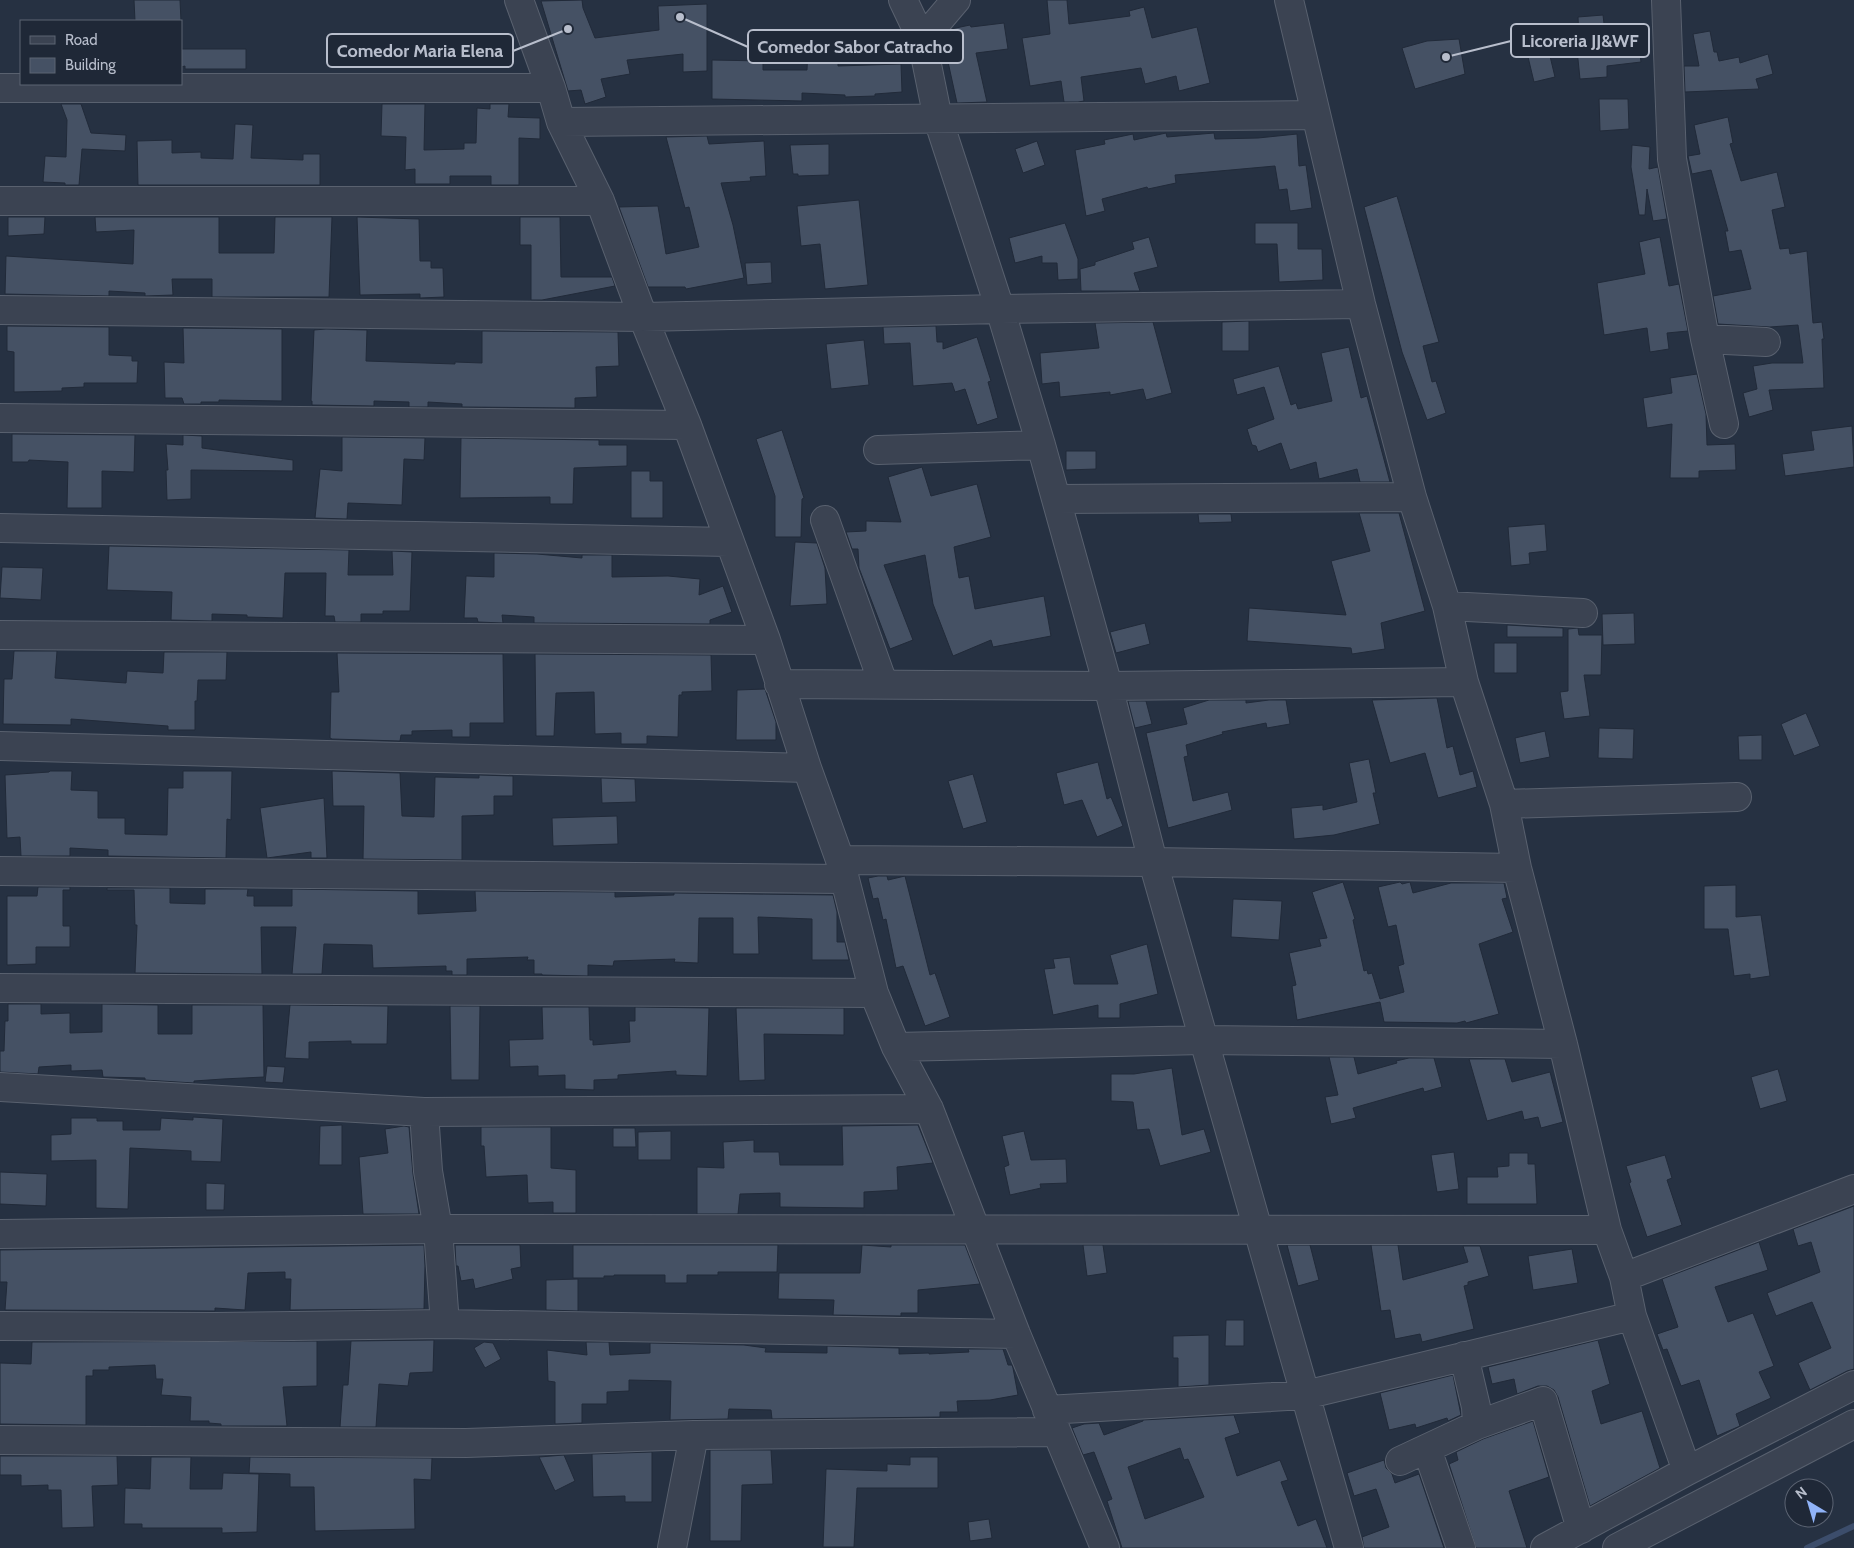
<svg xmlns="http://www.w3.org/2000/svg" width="1854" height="1548" viewBox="0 0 1854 1548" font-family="Cabin,sans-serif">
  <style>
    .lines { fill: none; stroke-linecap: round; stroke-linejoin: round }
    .stream { stroke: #3c4d6b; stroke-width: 6 }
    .building { fill: #455164; stroke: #212a39; fill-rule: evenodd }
    .minor-casing { stroke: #59616f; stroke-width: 30 }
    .minor { stroke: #3b4352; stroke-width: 28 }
    .leader { fill: none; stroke: #b8becc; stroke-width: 2 }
    .callout-dot { fill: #b8becc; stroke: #1f2837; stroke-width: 2 }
    .callout { fill: #1f2837; stroke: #b8becc; stroke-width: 2 }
    .callout-label { font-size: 18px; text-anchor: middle; font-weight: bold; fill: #b8becc }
  </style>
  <rect width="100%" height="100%" fill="#263142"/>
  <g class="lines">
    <!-- stream -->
    <path class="stream" d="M1807 1548 1854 1526"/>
  </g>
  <!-- building -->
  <path class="building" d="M134 0H180L181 21H135Z
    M582 0 583 8 595 38 659 30 658 6 707 4V71L683 72V54L627 60 630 74 601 79 606 97 585 104 581 90 568 91 541 1Z
    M1047 0H1067L1069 24 1130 16 1129 11 1144 7 1152 38 1197 27 1210 83 1179 91 1176 76 1145 84 1141 68 1081 77 1084 101 1078 102H1064L1061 81 1030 86 1022 38 1050 34Z
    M1603 15 1605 32 1637 28 1641 62 1607 66V77L1580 79 1576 40H1579L1578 17Z
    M1004 23 1008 49 976 53 987 102 957 103 943 39 951 29 970 25 971 27Z
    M1544 31 1555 77 1534 82 1523 36Z
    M1710 31 1714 52H1717L1719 61 1739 57 1740 63 1768 54 1773 74 1756 79 1759 89 1685 92 1684 66H1699L1693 34Z
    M1459 39 1465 74 1415 89 1402 48 1427 41Z
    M808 45 838 46V66L901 64 902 92 875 94V96L845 97V95L802 93V101L712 99V60L763 61V70H807Z
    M181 49H246V69H185V66L181 67Z
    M1599 99H1628L1629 129 1600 131Z
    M61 104H81L91 133 126 135 125 151 82 149 79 185H65V183L43 182 45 156 66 157 67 120Z
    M382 104H425L424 150 464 149V143H476L477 108 490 109V104H509L508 117 540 118V139L519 138V185H491V176H450V184H415V169L405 170 406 137 381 136Z
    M1728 117 1733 143 1730 144 1741 181 1777 172 1785 207 1772 210 1780 249 1789 248 1790 254 1807 251 1813 323 1822 322 1824 339H1822L1824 388 1769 390 1773 410 1749 417 1743 393 1757 389 1753 366 1772 363H1803L1798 325 1770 327 1718 324 1713 296 1751 289 1741 250 1729 252 1725 231H1728L1711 170 1692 174 1688 156 1700 154 1694 125Z
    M235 124 253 125 251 158 303 160V154H320V185H138L137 141 172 140V153L201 152V158L233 159Z
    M1166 133 1167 137 1214 133 1215 139 1258 138 1297 134 1299 166 1306 165 1312 208 1290 211 1287 189 1279 190 1275 166 1175 175 1176 183 1148 189 1147 187 1102 199 1105 211 1086 216 1075 150 1105 144 1104 140 1133 134 1134 140Z
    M707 136 709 144 764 141 766 176 750 177 751 181 721 183 733 225 744 278 686 289 685 287H648L619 207 658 206 666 254 699 247 689 207 685 208 666 137Z
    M1037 141 1045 165 1023 173 1015 149Z
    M829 144V175L798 176V174H793L790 145Z
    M1632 145 1650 147 1649 169 1658 167 1667 219 1653 221 1647 189 1645 215H1639L1631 167Z
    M1397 196 1439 342 1423 346 1432 382 1436 381 1446 413 1427 420 1402 352 1364 207Z
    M859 200 868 285 825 289 820 244 801 246 797 206Z
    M8 217H45L44 234 8 236Z
    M95 217H219V253H274L275 217H332L329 297H212V279H172L173 295 145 296V293L109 291V296L5 294 6 256 133 264 134 230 96 232Z
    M357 217 419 219 420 261H431V268H443L444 297 420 298V294L360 295Z
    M520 217H560L561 277H612L615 286 542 300H531V245H520Z
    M1065 223 1078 259V279L1058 280 1057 263H1042V256L1015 263 1009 238Z
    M1255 223H1298V249H1322L1323 280 1279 282 1277 244H1255Z
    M1149 237 1158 267 1134 273 1140 291H1081L1080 269 1095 265V262L1134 249 1132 242Z
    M1660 237 1669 286 1679 284 1688 331 1667 333 1669 349 1650 352 1647 328 1604 335 1597 283 1645 274 1639 242Z
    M771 262 772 283 747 285 745 263Z
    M1249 321V351H1222V322Z
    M1153 322 1172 393 1146 400 1143 389 1110 395V392L1060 397 1059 382 1042 384 1040 353 1099 348 1095 323Z
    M7 326 109 327V355L132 356V361H138L137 383H84V387L62 388V391L14 392V352L7 351Z
    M936 326 937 342H943V349L977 337 991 381 988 382 998 418 977 425 965 389 955 392 952 383 913 386 910 343 884 344 883 327Z
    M183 328 282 329V401L219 400V402H201V404H184L182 398H165L164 362 184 363Z
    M326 329 367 330 366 361 455 364V362L482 363V331L618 332 619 366 596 367 597 397 575 398V408L462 407V404L428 402V407H409V402L374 401V406L312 405V401H311L314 330Z
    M864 340 869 385 831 389 826 344Z
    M1349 347 1361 398 1367 396 1390 482H1360L1357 469 1319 479 1316 462 1290 470 1281 443 1258 452 1256 446 1252 445 1247 429 1274 419 1264 387 1237 395 1233 379 1279 366 1291 405 1296 403 1298 409 1332 401 1321 353Z
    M1697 374 1706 414 1707 445 1735 444 1736 470 1699 471V478H1670L1672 424 1647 428 1643 398 1672 393 1670 378Z
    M1852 426 1854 467 1785 476 1782 454 1814 450 1811 431Z
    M782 430 804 498 802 499 801 537H775V496L756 439Z
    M12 434 135 435 134 472 102 471V508H67L68 462 29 460 28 462H12Z
    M183 435 202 436V448L293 460V471L191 470V499L167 500 166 470H168L166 444 183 445Z
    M342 437 425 438 424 460 404 459 402 505 348 503 347 519 315 518 320 469 342 471Z
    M461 438 599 440V445H627V466L574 468 573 504H550V497L460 498Z
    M1066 451H1096V469L1066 470Z
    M922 467 931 496 977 484 991 537 954 547 959 578 969 576 975 609 1044 596 1051 636 993 647 991 640 953 656 933 604 925 555 884 565 913 640 890 649 859 568 858 549H852L846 532 866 531V521L901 522 888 477Z
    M631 471H650V481H663V518H631Z
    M1359 513H1399L1425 611 1381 623 1385 649 1352 654 1351 648 1247 641 1249 608 1346 615 1331 561 1370 551Z
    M1198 514H1231L1232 522 1199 523Z
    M1545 524 1547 551 1529 553 1530 564 1511 566 1508 527Z
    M795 542 817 543 825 568 827 604 790 606Z
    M109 546 349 550 348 575H393L392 551 412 552 410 611H383V614H361V622H335L334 616H325L326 573H285L283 618 247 617V615L212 614V621L171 620 172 592 107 590Z
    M494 553 537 554 582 558V555H612V577L668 576 700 579 699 595 723 586 732 612 710 620V624L534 623V617L502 615 503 623 478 622 477 618H464L466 576 494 577Z
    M2 567 43 568 41 600 0 598Z
    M1634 613 1635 644 1603 645 1602 614Z
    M1145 623 1150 644 1116 653 1110 632Z
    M1507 625 1563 628V637H1507Z
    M1578 628 1579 635H1602L1601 675H1584L1590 716 1564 719 1560 692 1568 691V629Z
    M1494 643H1517V673H1494Z
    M14 651H57L55 678 126 683 127 671 163 673 164 652H227L226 680H198L197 701H195V730H168V726L71 719V725L3 724 4 679H12Z
    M337 653 503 654 504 723H470V737H452V730L412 731V735H401L400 741 332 739 330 738 331 692H339Z
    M535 654 711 655 712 691 682 692V695H679L678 737 647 736V744H621V733L595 734 594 692 556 693 554 736H536Z
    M765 689 776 722V740H736L737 690Z
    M1437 698 1447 748 1453 746 1460 775 1473 771 1477 787 1438 798 1425 753 1390 763 1372 700Z
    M1209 700H1246V703L1269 700H1286L1290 724 1267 728 1266 723 1222 732 1223 734 1186 745 1188 756 1184 757 1193 801 1228 792 1232 810 1168 828 1146 733 1187 724 1183 708Z
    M1128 701H1146L1152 724 1135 728Z
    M1806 713 1820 746 1794 756 1781 724Z
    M1599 728 1634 729 1633 759 1598 758Z
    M1545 731 1550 757 1520 763 1515 738Z
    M1762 735V760H1739L1738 736Z
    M1369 759 1376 793H1373L1380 824 1334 835 1294 839 1291 808 1323 805V810L1357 802 1349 763Z
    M1098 762 1107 799 1111 797 1123 826 1097 837 1082 800 1064 805 1056 773Z
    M50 771H72L71 790 98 791V818H125V834L167 835 168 788H183V771H232L231 820 227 819 226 858 108 856V850L70 848V856H21L20 837 7 838 5 775 49 772Z
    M332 771 400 773 402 816 434 817 435 777 479 778V775L513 776V796H494V815L462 816V860L363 859 364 806H333Z
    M973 774 987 822 963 829 948 781Z
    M601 778 635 779 636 802 602 803Z
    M324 798 327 858H311V852L267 858 260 808Z
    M617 816 618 844 553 846 552 818Z
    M878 876H887L888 880 905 876 930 975 935 973 950 1017 925 1026 903 966 896 968 886 919 883 920 878 898 873 899 868 878Z
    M1343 882 1355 919 1353 920 1364 971 1367 970 1368 974 1372 973 1380 999 1404 992 1398 966 1404 964 1396 925 1388 927 1378 887 1400 882 1402 884 1410 882 1413 893 1451 883H1504L1507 898 1502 899 1513 932 1479 944 1499 1014 1466 1023 1465 1021 1457 1023 1384 1022 1380 1002 1297 1020 1292 986 1296 985 1289 953 1321 946 1319 939 1327 938 1312 892Z
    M1736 885V917L1761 915 1770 976 1750 979V974L1734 976 1728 929H1704V886Z
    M38 887H70V890H63V926H70V947H36V964L7 965V896H37Z
    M107 888H170V903L205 904V889H248L247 896H254V906H292V889L418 891V914L476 911 475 891 615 892V897L674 895V893L833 895 837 912V942H845L849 960H812V919L758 917 759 954H733V918H699L698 963 674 962 675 959 614 961 613 966 588 965V976L542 975V974H534V960H527L528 957 467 959V975H452V971H446V966L373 968 372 945 324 944 322 974H292L296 927H261L262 974 135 973 137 925H135L134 890H107Z
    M1233 899 1282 901 1279 940 1231 937Z
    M1147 944 1158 994 1120 1004V1018H1098V1005L1053 1015 1044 969 1055 968 1053 959 1070 957 1074 984H1118L1110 955Z
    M8 1004H41V1014L70 1013V1033L102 1032V1004L158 1005V1034H192V1005H263L264 1077 223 1079 194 1081V1083L145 1080V1078L103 1077 102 1070 71 1071V1065L39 1067 38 1074 0 1072V1051H4L5 1021H8Z
    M290 1005 388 1006 387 1044H351V1041L309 1042V1059L285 1058Z
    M450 1006H480L479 1080H451Z
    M542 1007H589L590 1040H593V1045L630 1042 629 1021H635V1007L709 1008 707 1076 676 1075V1071L618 1075V1079L594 1080V1090L565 1089V1075L538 1076V1066L510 1067 509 1040 543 1039Z
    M736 1008H844V1035L764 1034 765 1080 739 1081Z
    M1329 1057H1354L1358 1074 1397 1063 1396 1061 1409 1058H1434L1442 1087 1424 1092 1423 1088 1353 1108 1356 1118 1331 1124 1325 1097 1338 1095Z
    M1469 1059H1505L1512 1082 1550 1072 1563 1122 1541 1128 1538 1117 1524 1120 1522 1111 1487 1121Z
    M267 1066 285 1067 283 1083 265 1082Z
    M1172 1068 1182 1135 1204 1129 1211 1152 1160 1166 1149 1129 1137 1130 1133 1102 1111 1101V1074H1134Z
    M1778 1069 1787 1101 1760 1109 1751 1077Z
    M193 1117 223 1119 221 1162 191 1161V1151L130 1148 128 1209 96 1208V1160L51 1161V1135L71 1134V1118H97V1121H123V1130H160L161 1118 193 1120Z
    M342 1125V1165H319L320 1126Z
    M918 1125 933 1163 897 1167 898 1190 864 1192V1208L780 1207V1193L740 1194 738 1214H697V1167L724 1168 723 1142 754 1140V1152H779L780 1165H843L842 1126Z
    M404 1126 409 1127 413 1174 419 1214H363L359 1157 388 1153 385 1129Z
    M481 1127H551V1168L576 1170V1213H553V1202L528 1203 527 1175 486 1177 484 1146H481Z
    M613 1128H635L636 1147H613Z
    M671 1131V1160H638V1132Z
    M1024 1131 1031 1160 1066 1159 1067 1183 1040 1184 1041 1188 1010 1195 1004 1167 1009 1165 1002 1136Z
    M1454 1152 1459 1189 1437 1192 1431 1155Z
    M1509 1153H1528V1164H1535L1537 1204H1467V1177H1498L1497 1167 1509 1166Z
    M1665 1155 1672 1178 1667 1180 1682 1225 1647 1237 1629 1183 1631 1182 1626 1166Z
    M0 1172 47 1174 46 1206 0 1204Z
    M206 1183 225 1184 224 1210H206Z
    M1854 1206V1369L1847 1371 1810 1390 1798 1363 1831 1348 1812 1302 1776 1316 1767 1293 1820 1272 1811 1242 1798 1246 1793 1229Z
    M1759 1242 1768 1270 1715 1287 1728 1322 1753 1313 1774 1366 1759 1372 1771 1398 1736 1414 1740 1426 1717 1436 1699 1380 1681 1386 1667 1349 1663 1350 1657 1334 1678 1327 1662 1279Z
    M424 1245 425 1266 424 1309 290 1310 291 1279H285V1272L248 1273 245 1310 215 1308V1311L5 1310 7 1282H0V1250Z
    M455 1245H520L521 1267 511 1269 513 1279 475 1289 473 1279 461 1281 458 1266H456Z
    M573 1245H778L777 1272H718V1275H687V1283H665V1275H614V1276H604V1278H573Z
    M862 1245 891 1247V1245H965L980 1284 918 1290V1313H901V1316L833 1315 834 1300 778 1299 779 1273H860Z
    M1083 1245H1103L1107 1273 1087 1276Z
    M1287 1245H1310L1319 1280 1298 1286Z
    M1371 1245H1398L1403 1280 1468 1262 1463 1246H1480L1489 1276 1468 1282V1285L1464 1286 1474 1329 1422 1342 1420 1334 1395 1339 1390 1310 1381 1311Z
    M1572 1249 1578 1283 1533 1290 1528 1256Z
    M578 1279V1311L546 1310V1280Z
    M1226 1320H1244V1346H1225Z
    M1209 1335V1385L1178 1387V1358H1173V1336Z
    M434 1340 433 1372 410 1373 408 1386 379 1384 376 1427H340L343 1385H348L351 1341Z
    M1598 1340 1610 1384 1592 1391 1601 1424 1642 1411 1660 1468 1590 1506 1558 1397 1554 1390 1547 1386H1538L1517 1394 1514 1379 1492 1384 1488 1367Z
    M317 1341V1386L283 1387 287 1426H221V1424L209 1423V1421H190L191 1397 161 1395 163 1379H156L155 1365 109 1367V1370H93V1376H86V1425L0 1424V1363L31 1364 32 1342Z
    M484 1342 493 1343 501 1359 485 1368 474 1348Z
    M586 1342H609L610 1355 650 1353V1343L744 1345 766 1348 765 1352 827 1353V1346L899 1348V1354L929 1353V1354L969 1352 968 1349H1003L1008 1365H1012L1013 1368 1018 1395 990 1400 957 1401 958 1412H940V1417L772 1419 771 1410 729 1409 728 1419 670 1420 671 1381 629 1380V1391L607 1392V1404H582V1423L555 1424V1382L548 1381 547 1350 587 1355Z
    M1453 1375 1461 1415 1448 1421 1447 1418 1416 1428 1415 1424 1389 1430 1380 1393Z
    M1234 1415 1240 1433 1225 1438 1237 1476 1280 1460 1288 1480 1281 1482 1298 1526 1316 1519 1327 1548H1122L1107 1501 1112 1499 1094 1452 1083 1455 1072 1428 1084 1424 1099 1423 1104 1435 1143 1421V1420ZM1180 1448 1184 1460 1188 1459 1204 1497 1145 1519 1128 1467Z
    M1533 1421 1549 1477 1509 1491 1527 1548H1476L1449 1464 1458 1460 1456 1452 1483 1439Z
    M710 1450H771L773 1484 742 1485 741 1541H710Z
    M652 1452V1502H625V1496L593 1497 592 1454Z
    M564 1455 575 1481 555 1491 539 1457Z
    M0 1456H117L118 1485 92 1486 94 1527 62 1528 61 1490H48V1485L21 1486V1475H0Z
    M151 1457H191L190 1489H222L223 1473 259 1474 257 1532 222 1533V1528H142V1524H124L125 1488 150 1489Z
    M250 1457 432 1458 431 1480 414 1479 415 1529 315 1531 314 1487H290V1474L249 1473Z
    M910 1457H938V1488H857L854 1547H823L826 1469 887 1471V1464L910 1465Z
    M1384 1460 1386 1468 1392 1474 1395 1483 1419 1474 1444 1548H1364L1362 1537 1389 1527 1376 1489 1354 1496 1347 1473Z
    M989 1519 992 1538 970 1541 968 1522Z"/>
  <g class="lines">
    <defs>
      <path id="minor" d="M519 0 551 88 561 122 600 201 643 317 687 425 766 640 807 768 840 860 874 993 896 1047 929 1109 1016 1334 1105 1548
        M903 0 922 40 938 119 1000 309 1041 445 1108 686 1153 862 1349 1548
        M1289 0 1361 304 1412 497 1447 606 1464 682 1504 804 1517 868 1563 1044 1607 1230 1624 1277 1632 1316 1687 1471
        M1666 0 1672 159 1705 339 1724 424
        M922 40 956 0
        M0 88H551
        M561 122 1316 115
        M0 201H600
        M0 310 643 317 1000 309 1361 304
        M1705 339 1766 342
        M0 418 687 425
        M878 450 1041 445
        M1056 499 1412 497
        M825 520 883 683
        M0 528 729 542
        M1447 606 1583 613
        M0 635 766 640
        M779 684 1108 686 1464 682
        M0 746 807 768
        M1504 804 1737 797
        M840 860 1153 862 1517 868
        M0 871 844 879
        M0 988 874 993
        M896 1047 1203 1040 1563 1044
        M0 1087 424 1112 929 1109
        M424 1112 428 1171 438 1229 445 1324
        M0 1234 438 1229 1607 1230
        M1624 1277 1854 1189
        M0 1326 216 1327 445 1324 1016 1334
        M1047 1410 1305 1395 1632 1316
        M1477 1425 1543 1401 1581 1529
        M0 1440 466 1443 694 1435 1055 1432
        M1427 1449 1461 1548
        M1400 1461 1477 1425 1476 1407 1464 1356
        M672 1548 694 1435
        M1545 1548 1687 1471 1854 1385
        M1617 1548 1854 1424"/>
    </defs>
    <!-- minor casing -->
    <use href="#minor" class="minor-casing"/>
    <!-- minor -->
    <use href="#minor" class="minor"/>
  </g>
  <!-- callouts -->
  <path class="leader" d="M1446 57L1511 41M680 17L748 47M568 29L513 51"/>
  <g class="callout-dot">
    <circle cx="1446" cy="57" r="5"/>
    <circle cx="680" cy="17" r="5"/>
    <circle cx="568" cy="29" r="5"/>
  </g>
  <g class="callout">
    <rect x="1511" y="24" width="138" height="33" rx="5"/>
    <rect x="748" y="30" width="215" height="33" rx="5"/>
    <rect x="327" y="34" width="186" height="33" rx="5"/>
  </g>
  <g class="callout-label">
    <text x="1580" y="47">Licoreria JJ&amp;WF</text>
    <text x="855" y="53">Comedor Sabor Catracho</text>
    <text x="420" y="57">Comedor Maria Elena</text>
  </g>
  <!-- legend -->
  <rect x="20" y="20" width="162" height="65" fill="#1f2837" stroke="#5c6473"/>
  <rect x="30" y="36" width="25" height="8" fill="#3b4352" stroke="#5c6473"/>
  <text x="65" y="45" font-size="15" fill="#b8becc">Road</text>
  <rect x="30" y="58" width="25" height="15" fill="#455164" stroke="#5c6473"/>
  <text x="65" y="70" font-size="15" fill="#b8becc">Building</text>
  <!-- north arrow -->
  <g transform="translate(1809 1503) rotate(322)"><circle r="24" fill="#1f2837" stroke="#5c6473"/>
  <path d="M0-4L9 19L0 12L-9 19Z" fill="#90b3f8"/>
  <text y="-8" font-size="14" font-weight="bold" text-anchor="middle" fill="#b8becc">N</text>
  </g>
</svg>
